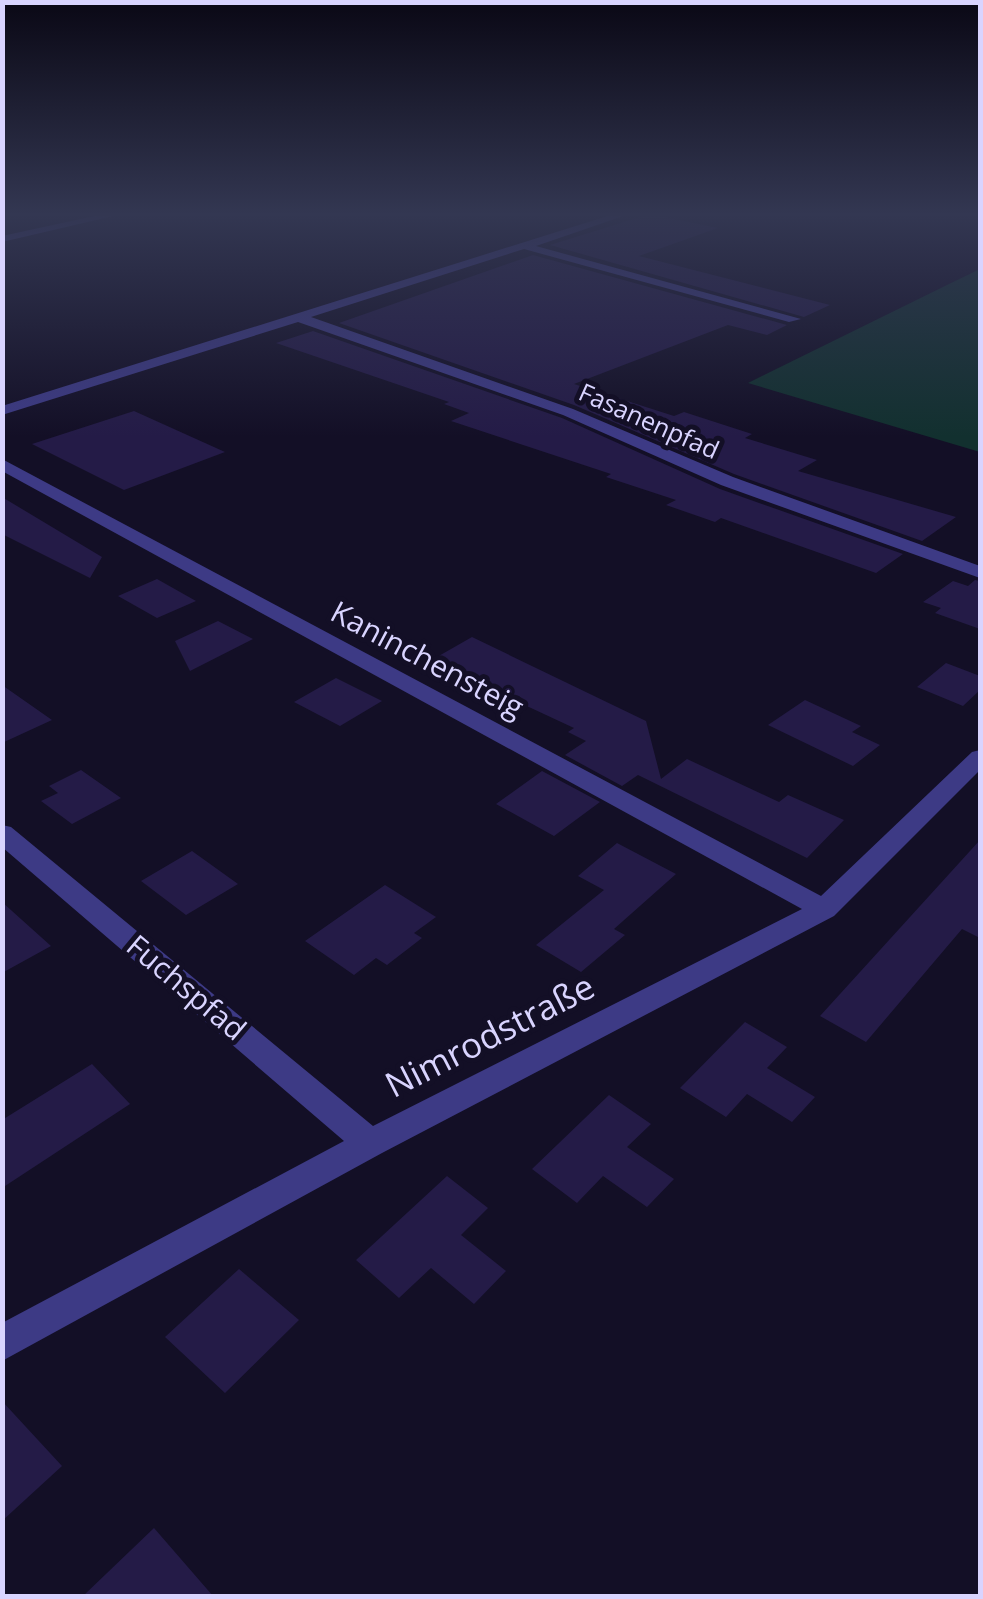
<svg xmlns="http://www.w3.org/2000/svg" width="983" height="1599" viewBox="0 0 983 1599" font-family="'Open Sans',sans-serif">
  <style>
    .green { fill: #12302f }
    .building { fill: #241b47 }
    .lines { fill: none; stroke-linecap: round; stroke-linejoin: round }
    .minor { fill: #3d3a85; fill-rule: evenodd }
    .labels { text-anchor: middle; stroke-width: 10; stroke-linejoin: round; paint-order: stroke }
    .far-street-label { font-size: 25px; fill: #d9d4ff; stroke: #130f26 }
    .street-label { font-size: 30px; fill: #d9d4ff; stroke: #130f26 }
    .near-street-label { font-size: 35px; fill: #d9d4ff; stroke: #130f26 }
  </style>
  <rect width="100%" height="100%" fill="#130f26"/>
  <!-- green -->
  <path class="green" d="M980 269V452L748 383 949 284Z"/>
  <!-- building -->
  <path class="building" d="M650 214 718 228 639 256 830 305 804 317 550 245Z
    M533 255 787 325 767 335 728 325 574 384 674 416 684 412 752 434 745 438 817 460 798 471 956 517 922 541 734 474 574 405 339 323Z
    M313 331 562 418 720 489 903 554 876 573 721 518 715 522 666 505 676 500 606 477 611 474 451 421 469 413 444 404 449 402 276 343Z
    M134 411 225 452 124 490 32 444Z
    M2 497 102 557 90 578 2 534Z
    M157 579 196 601 157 618 118 596Z
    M975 580 980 581V629L935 613 941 608 923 602 953 581 968 586Z
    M218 621 253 639 190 671 175 641Z
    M472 637 646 721 661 779 687 759 779 802 788 795 844 820 807 858 638 775 622 786 565 755 586 741 568 732 574 728 430 661Z
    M946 663 980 676V690L963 706 917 687Z
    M336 678 382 701 340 726 294 702Z
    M2 685 52 720 2 743Z
    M805 700 861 726 852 732 880 745 853 766 768 725Z
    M81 770 121 798 72 824 41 801 58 793 49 786Z
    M542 771 600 802 554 836 496 804Z
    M980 840V938L962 929 866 1042 820 1016Z
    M617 843 676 874 614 929 625 935 581 972 536 945 604 890 578 876Z
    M192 851 238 884 186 915 141 881Z
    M385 885 436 917 414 933 422 938 387 965 376 958 354 975 305 941Z
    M2 902 51 946 2 973Z
    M745 1022 787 1047 767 1068 815 1097 792 1122 747 1094 726 1117 680 1088Z
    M92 1064 130 1104 2 1188V1120Z
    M609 1095 651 1124 627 1147 674 1179 647 1207 603 1176 577 1203 532 1169Z
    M447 1176 488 1208 461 1235 506 1271 474 1304 431 1268 399 1298 356 1260Z
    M239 1269 299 1320 225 1393 165 1337Z
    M2 1401 62 1466 2 1521Z
    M154 1528 213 1596H83Z"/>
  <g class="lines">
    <!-- minor -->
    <path class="minor" d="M108 213H126L2 242V236Z
      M617 213H632L536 246 801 319 789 322 524 249 311 317 573 409 733 477 980 566V578L721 485 563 415 298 322 2 415V406Z
      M2 459 821 896 972 752 980 750V770L834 916 382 1153 2 1361V1323L344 1141 2 847V825L11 827 373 1126 802 909 2 471Z"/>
  </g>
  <!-- sky -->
  <linearGradient id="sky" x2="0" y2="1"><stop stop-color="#0a0815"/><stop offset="0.49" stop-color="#333752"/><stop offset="1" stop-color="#333752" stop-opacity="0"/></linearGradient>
  <rect width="983" height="437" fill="url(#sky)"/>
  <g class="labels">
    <!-- far-street labels -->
    <g class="far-street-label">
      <text transform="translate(649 421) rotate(24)" y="9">Fasanenpfad</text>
    </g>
    <!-- street labels -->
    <g class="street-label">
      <text transform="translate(427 660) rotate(28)" y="10">Kaninchensteig</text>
      <text transform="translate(186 988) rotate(40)" y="10">Fuchspfad</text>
    </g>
    <!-- near-street labels -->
    <g class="near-street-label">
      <text transform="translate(490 1036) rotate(-27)" y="12">Nimrodstraße</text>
    </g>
  </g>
  <!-- border -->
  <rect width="983" height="1599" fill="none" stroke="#d9d4ff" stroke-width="10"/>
</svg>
